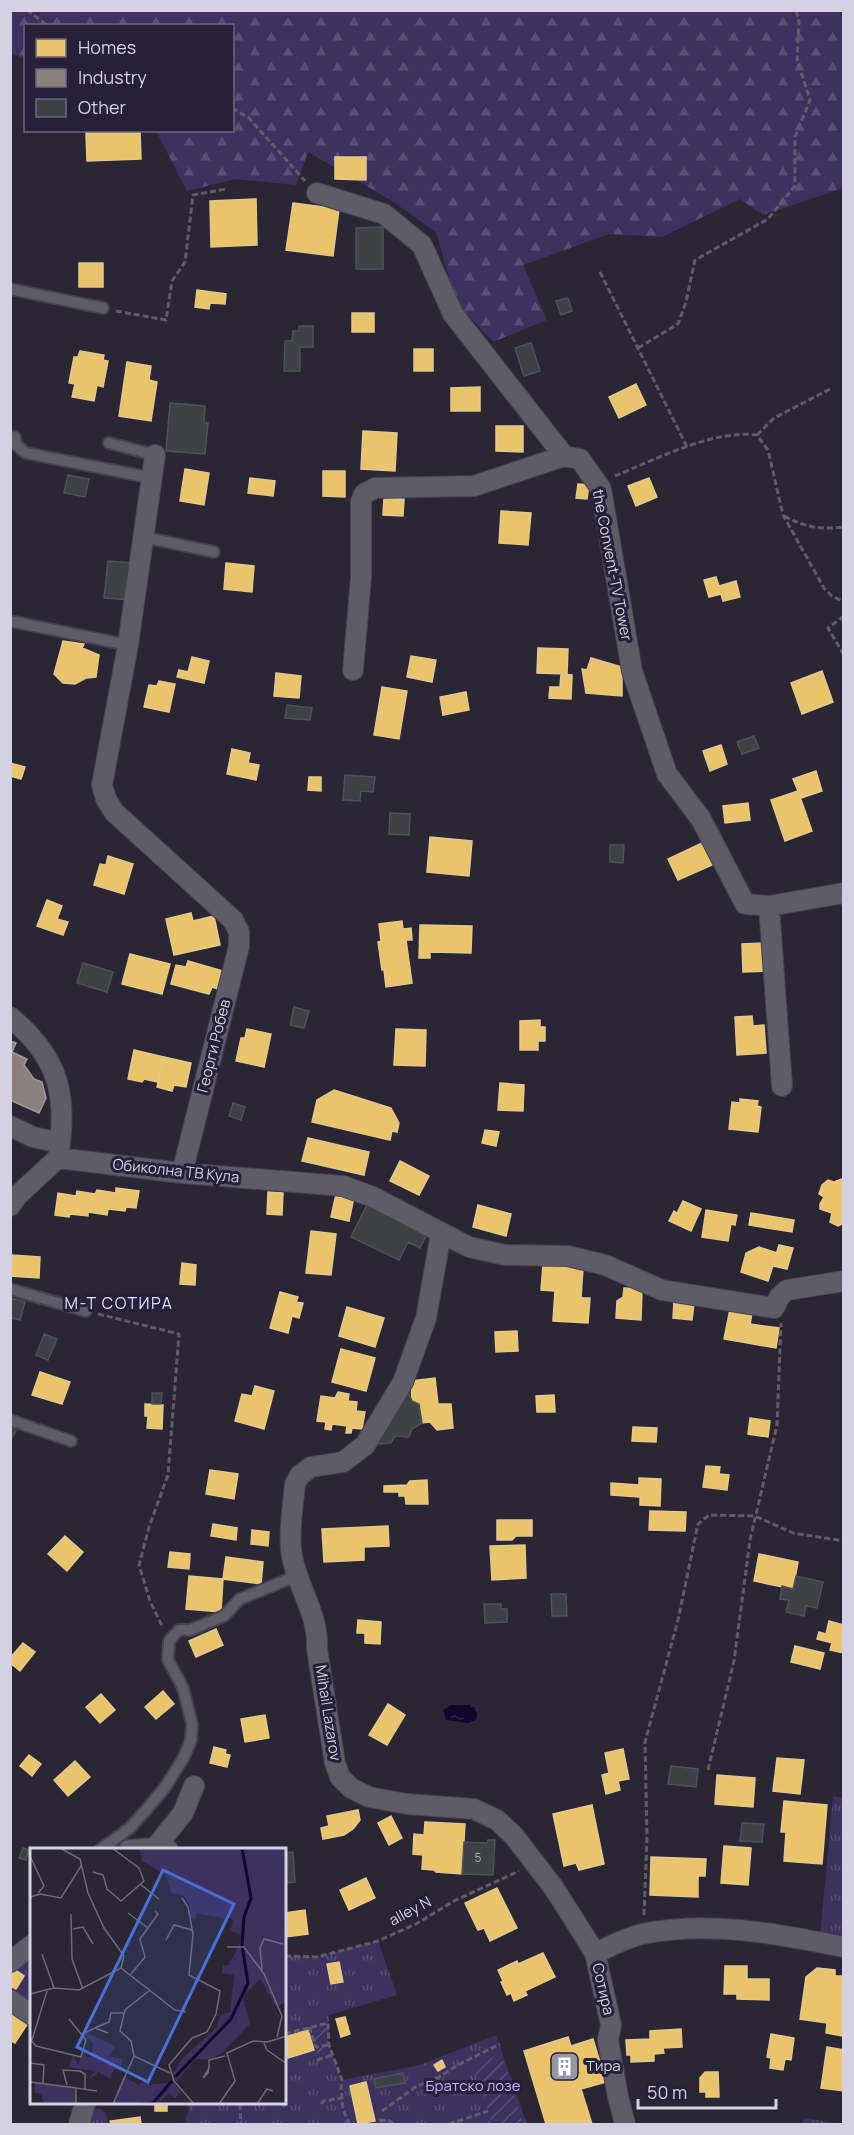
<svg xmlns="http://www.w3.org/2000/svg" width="854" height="2135" viewBox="0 0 854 2135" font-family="Manrope,sans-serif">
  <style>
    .grass { fill: url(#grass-tufts) }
    .forest { fill: url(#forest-firs) }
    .garden { fill: url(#garden-furrows) }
    .water { fill: url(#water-ripples) }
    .homes { fill: #e9c46a; stroke: #e3c88e; stroke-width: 1.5 }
    .industry { fill: #8a817c; stroke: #a0999b; stroke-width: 1.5 }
    .building { fill: #3d4246; stroke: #4f5358; stroke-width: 1.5 }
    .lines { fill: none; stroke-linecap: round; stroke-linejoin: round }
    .lane-casing { stroke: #46424f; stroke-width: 14 }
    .street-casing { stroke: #46424f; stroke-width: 22 }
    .path { stroke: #605d68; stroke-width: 3; stroke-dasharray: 6 3; stroke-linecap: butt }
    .lane { stroke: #5e5c67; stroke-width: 10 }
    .street { stroke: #5e5c67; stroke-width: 20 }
    .labels { text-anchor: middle; stroke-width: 6; stroke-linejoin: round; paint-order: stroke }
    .number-label { font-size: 12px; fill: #aeadbb }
    .street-label { font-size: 15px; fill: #d4d1e2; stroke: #26203a }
    .poi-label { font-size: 15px; fill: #d4d1e2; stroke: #26203a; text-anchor: start }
    .park-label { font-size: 15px; fill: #c1b1fe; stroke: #26203a }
    .neighbourhood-label { font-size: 16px; letter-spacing: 1.5px; fill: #e2ddfa; stroke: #26203a }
    .inset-river { fill: none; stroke: #13052e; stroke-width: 3 }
    .inset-road { fill: none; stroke: #6e6a7a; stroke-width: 1.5 }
    .view { fill: #4b6fda; fill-opacity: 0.15; stroke: #4b6fda; stroke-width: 3 }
    .inset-edge { fill: none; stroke: #d4d1e2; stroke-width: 3 }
  </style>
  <defs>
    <pattern id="grass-tufts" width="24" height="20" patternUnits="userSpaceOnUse" patternTransform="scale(1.5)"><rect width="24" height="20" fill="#3d3160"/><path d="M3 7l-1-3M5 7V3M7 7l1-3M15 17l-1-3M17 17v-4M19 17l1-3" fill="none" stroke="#584e76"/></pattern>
    <pattern id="forest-firs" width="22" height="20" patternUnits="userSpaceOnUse" patternTransform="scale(1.5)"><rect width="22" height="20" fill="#3d3160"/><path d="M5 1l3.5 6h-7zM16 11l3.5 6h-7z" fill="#584e76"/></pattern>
    <pattern id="garden-furrows" width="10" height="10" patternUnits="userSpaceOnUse" patternTransform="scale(1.5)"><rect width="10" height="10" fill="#3d3160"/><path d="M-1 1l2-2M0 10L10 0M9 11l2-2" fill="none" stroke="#584e76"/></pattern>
    <pattern id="water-ripples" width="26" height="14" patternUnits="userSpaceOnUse" patternTransform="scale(1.5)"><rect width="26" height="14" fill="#13052e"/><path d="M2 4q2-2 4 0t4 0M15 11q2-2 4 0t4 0" fill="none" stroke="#34284c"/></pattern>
  </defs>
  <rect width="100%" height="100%" fill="#2a2634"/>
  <!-- grass -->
  <path class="grass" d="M833 1796 843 1798V1942L820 1937Z
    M378 1941 397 1995 329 2015V2045L342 2080 420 2065 496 2035 527 2124H175L185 2122 189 2108 187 2104H285V1956L317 1957Z
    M31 1954V2015L11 2000V1965Z
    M99 2108 106 2113 108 2124H81L85 2115Z
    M804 2118 843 2124H803Z"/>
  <!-- forest -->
  <path class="forest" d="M10 11H843V188L763 215 740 199 662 237 609 234 523 265 547 320 493 342 456 302 436 232 389 199 308 152 296 185 236 179 187 191 156 131 232 130V26H26L25 59 11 54Z"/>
  <!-- garden -->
  <path class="garden" d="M327 2024 328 2045 331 2055 318 2058 309 2027Z
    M501 2053 523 2124H493L474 2068Z"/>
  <!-- water -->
  <path class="water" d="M451 1705H470L474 1707 477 1714 476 1720 468 1723 446 1720 443 1710Z"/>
  <!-- homes -->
  <path class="homes" d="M112 130H140L141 159 87 161 86 133Z
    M335 157H366V180L335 179Z
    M256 199 257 245 211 247 210 201Z
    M293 203 339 209 333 256 286 250Z
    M79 263H103V287H79Z
    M197 290 226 294 225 304 210 303 209 309 195 307Z
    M352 313H374V332H352Z
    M414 349H433V371H414Z
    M80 351 104 355 103 360 108 361 103 387 97 385 94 401 72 397 75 384 69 383 74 357H78Z
    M127 362 151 366 149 380 157 382 151 421 119 416Z
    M636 384 646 405 619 418 609 397Z
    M480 387V411H451V388Z
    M496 426H523V452L496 451Z
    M363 431 397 433 395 471 361 469Z
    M185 469 209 473 204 505 180 501Z
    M323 471H345V497L323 496Z
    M250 478 275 481 273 496 248 493Z
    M649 478 657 497 636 506 628 486Z
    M578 484 589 485 587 499 576 498Z
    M384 498 404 499 403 516 383 515Z
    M501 511 531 513 528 545 499 543Z
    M226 563 254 566 252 592 224 589Z
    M716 577 719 586 736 581 740 597 723 601 721 594 709 597 704 580Z
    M63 641 84 644 82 648 99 655 96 677 86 678 75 684 63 683 54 674Z
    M538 648 568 649 567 674 537 673Z
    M411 656 436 660 432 682 407 677Z
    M192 657 209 661 204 683 177 677 179 670 188 672Z
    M591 658 625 668 622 672V696L586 693 582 669 587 670Z
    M822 671 833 702 802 714 791 683Z
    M276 673 301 676 299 698 274 696Z
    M561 674 572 675 571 699 549 698 550 687H560Z
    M159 681 175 684 169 712 144 707 149 685 157 686Z
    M382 687 407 691 399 739 374 735Z
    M466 692 469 710 443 715 440 697Z
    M721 745 727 764 710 771 703 751Z
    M232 749 250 753 248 763 259 765 256 780 227 774Z
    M10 763 25 767 21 779 10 776Z
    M816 771 822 791 801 798 793 779Z
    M309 777H321V791L308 790Z
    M798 791 812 831 785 841 771 800Z
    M748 803 750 820 725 823 723 806Z
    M430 837 472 841 469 876 427 872Z
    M704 842 714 864 678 880 668 859Z
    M108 856 133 864 124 894 94 885 100 864 106 865Z
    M47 900 62 906 57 919 68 922 63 935 37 926Z
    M191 913 193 921 214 916 220 945 174 955 166 919Z
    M402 921 403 929 411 928 412 940H406L412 983 386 987 384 970H382L378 942 381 941 379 924Z
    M420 925 472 926 471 953 430 952V958H419Z
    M765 943 767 971 743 972 742 944Z
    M130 954 170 964 162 994 122 984Z
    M188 961 223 971 218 989 212 987 209 994 171 984 176 965 186 967Z
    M752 1016 753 1026 764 1025 766 1053 737 1055 735 1017Z
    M540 1020V1027H545V1041H538V1050H520V1021Z
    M247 1029 271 1034 264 1067 236 1061 241 1038H245Z
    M396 1029 426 1030 425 1066 394 1065Z
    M134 1050 164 1057 158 1082 144 1079 142 1082 128 1079Z
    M164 1057 191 1063 186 1087 174 1085 172 1091 157 1087Z
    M500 1083 524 1085 523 1111 498 1110Z
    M334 1090 391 1108 399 1123 397 1132 392 1131 390 1140 312 1122 317 1100Z
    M740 1099 758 1101 757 1106 761 1107 758 1132 729 1129 732 1102 740 1103Z
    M485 1130 499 1132 496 1146 482 1143Z
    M308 1138 369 1152 364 1175 302 1161Z
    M400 1161 429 1176 419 1195 390 1181Z
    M844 1178V1223L838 1226 830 1222 832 1213 820 1209V1204L824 1197 819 1194 822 1185 828 1180 834 1182Z
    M116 1188 139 1191 136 1208 126 1207 125 1211 108 1209 107 1215 88 1212V1216L70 1214 69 1217 55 1215 58 1193 76 1196 77 1191 95 1194 97 1190 116 1193Z
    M268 1192 283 1193 282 1215 267 1214Z
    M336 1194 354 1197 349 1221 331 1217Z
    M683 1201 701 1209 691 1231 669 1221 674 1211 677 1213Z
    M478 1205 511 1214 506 1236 473 1227Z
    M706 1210 737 1215 735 1225 731 1224 728 1241 702 1237Z
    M751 1213 794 1220 792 1232 749 1225Z
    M311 1231 336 1234 331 1275 306 1273Z
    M779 1245 793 1248 787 1269 773 1266Z
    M759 1247 777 1253 768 1281 741 1272 746 1253Z
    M11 1255 40 1257 39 1278 10 1276Z
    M182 1263 196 1265 195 1285 180 1284Z
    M543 1265 583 1268 581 1298H590L588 1323 553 1321 555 1291 541 1290Z
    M624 1288 642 1289 641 1320 616 1318 617 1301 623 1297Z
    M280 1292 298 1297 296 1302 303 1303 299 1318 292 1316 288 1333 270 1328Z
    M674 1301 694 1303 692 1320 673 1318Z
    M347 1307 384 1318 375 1347 339 1336Z
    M730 1309 752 1313 747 1343 724 1339Z
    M750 1324 779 1328 776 1348 747 1343Z
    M517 1331 518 1351 496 1352 495 1332Z
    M341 1349 375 1358 366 1391 332 1382Z
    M40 1372 70 1382 62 1404 32 1395Z
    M435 1378 438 1404H451L453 1428 437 1430 430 1422 422 1423 419 1404 412 1401 411 1381Z
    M255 1386 274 1391 264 1429 235 1421 242 1394 252 1396Z
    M338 1392 349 1394 348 1401 357 1402 356 1411 365 1412 362 1429 352 1428 351 1433H346L347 1426 332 1424 331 1430 325 1429 326 1422 317 1421 321 1396 335 1398Z
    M554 1395 555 1412H537L536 1396Z
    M145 1404 163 1405 162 1429 147 1428 148 1416H145Z
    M750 1418 770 1421 768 1437 748 1434Z
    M633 1427 657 1428 656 1442 632 1441Z
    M706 1466 720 1467 719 1474 729 1475 727 1490 703 1487Z
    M210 1470 238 1474 234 1499 206 1494Z
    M639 1478 661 1479 660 1506 640 1505V1497L611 1495V1483L639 1485Z
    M427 1480 428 1504H406L405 1496H399V1492H384V1486L407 1485 410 1481Z
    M650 1511 686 1512 685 1531 649 1530Z
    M497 1520H532V1536H516L512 1540H497Z
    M213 1524 237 1528 236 1540 211 1536Z
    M388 1526 389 1546 364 1547V1560L324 1562 322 1529Z
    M252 1530 269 1532 268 1546 251 1544Z
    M65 1536 83 1552 67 1571 48 1554Z
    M525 1545 526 1578 492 1580 490 1546Z
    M170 1552 190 1554 189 1569 168 1567Z
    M759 1554 798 1562 793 1589 754 1581Z
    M226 1557 263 1562 261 1584 223 1579Z
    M189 1576 223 1579 221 1612 186 1609Z
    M358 1620 381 1622 380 1644 365 1643V1633H357Z
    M829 1621 844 1625V1653L830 1650 832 1643 817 1639 819 1632 826 1634Z
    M216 1629 223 1645 196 1657 189 1641Z
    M23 1643 35 1652 20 1671 10 1663V1658Z
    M795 1646 824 1653 820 1669 791 1662Z
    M163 1691 174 1704 156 1719 145 1707Z
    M101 1694 115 1710 100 1723 86 1707Z
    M388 1704 405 1715 387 1745 369 1735Z
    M265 1715 269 1738 245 1742 241 1719Z
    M214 1747 226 1750 225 1754 230 1755 227 1767 210 1763Z
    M623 1749 629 1779 618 1781 620 1790 606 1794 602 1775 609 1773 605 1753Z
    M29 1755 41 1764 32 1776 20 1766Z
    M777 1758 804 1760 800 1794 773 1791Z
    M75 1761 90 1777 68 1796 54 1780Z
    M717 1775 755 1778 753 1807 715 1804Z
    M784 1801 827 1805 822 1864 784 1861 786 1832H781Z
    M592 1805 604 1864 579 1870 576 1863 564 1866 553 1814Z
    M358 1810 360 1820 353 1829 344 1835 323 1839 321 1828 329 1826 327 1816Z
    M391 1816 402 1838 389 1845 378 1823Z
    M425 1822 465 1824 462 1874 436 1872 434 1870 422 1869 423 1855 413 1854 414 1834 424 1835Z
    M724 1846 751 1848 748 1885 721 1883Z
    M651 1857 706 1859 705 1876H698V1897L650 1895Z
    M366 1878 375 1898 349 1910 340 1890Z
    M497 1888 517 1928 490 1941 484 1928 478 1930 465 1903Z
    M305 1910 308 1934 285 1937V1913Z
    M543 1953 555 1977 525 1991 527 1995 514 2001 511 1993 507 1995 501 1982 503 1981 498 1970 517 1961 518 1964Z
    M339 1962 343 1982 331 1984 327 1964Z
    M725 1966H747V1979H769V2000L737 1999V1994H724Z
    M817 1968 835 1970V1976H844L843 2036 826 2033 827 2023 800 2019 806 1977Z
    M14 1969 24 1976 16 1989 10 1986V1974Z
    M10 2007 30 2020 15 2043 10 2040Z
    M345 2017 350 2034 341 2037 336 2019Z
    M681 2029 682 2047 663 2048 664 2053 654 2054V2061L631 2062V2055H627L626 2040 650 2039V2031Z
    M308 2030 314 2050 288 2058 285 2037Z
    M771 2034 794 2038 791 2060 785 2059 783 2070 770 2068 771 2058 767 2057Z
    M568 2037 571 2046 593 2039 606 2082 581 2089 592 2124H546L524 2051Z
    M827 2047 844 2050V2091L821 2088Z
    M442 2060 445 2067 438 2071 434 2065Z
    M705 2072H718L719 2097H706V2092H700V2078Z
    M366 2082 375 2121 358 2124 350 2086Z
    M155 2104H167V2111H155Z
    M140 2117 141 2124H111L110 2121Z"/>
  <!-- industry -->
  <path class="industry" d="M10 1041 16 1043 12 1052 27 1059 24 1065 34 1079 42 1082 46 1098 39 1113 10 1100Z"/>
  <!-- building -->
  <path class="building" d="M383 227V269H356V228Z
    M568 298 572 311 561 315 556 301Z
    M299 326H313V347H300V371H284L285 341H292L293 331H299Z
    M531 343 540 371 524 376 515 348Z
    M170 403 205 406 204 423H208L205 454 166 451Z
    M68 475 89 479 85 497 64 493Z
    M108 561 133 563 130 600 104 598Z
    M287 705 312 708 310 720 285 718Z
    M754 736 759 748 742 754 737 742Z
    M345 775 375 777 373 792 361 791 360 801 343 800Z
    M390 813 410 814 409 835 389 834Z
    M610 845H624L623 863 610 862Z
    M83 963 113 972 107 992 77 983Z
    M294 1007 309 1011 304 1028 290 1025Z
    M233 1103 245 1107 241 1120 229 1116Z
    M367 1205 427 1234 420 1248 408 1242 399 1260 351 1237Z
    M10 1298 25 1302 20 1320 10 1318Z
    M44 1334 57 1339 48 1360 36 1355Z
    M406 1388 412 1401 419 1404 422 1423 412 1429 409 1437 395 1436 391 1443 378 1444 375 1440Z
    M152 1393H162L161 1404H152Z
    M10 1425 18 1427 10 1441Z
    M796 1576 823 1582 817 1608 806 1606 804 1616 786 1612 789 1600 780 1599 782 1586 793 1589Z
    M551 1594H566L567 1616H552Z
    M484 1604H501V1609H507V1622L485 1623Z
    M671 1766 698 1769 696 1787 668 1784Z
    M742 1823 764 1824 762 1842 740 1841Z
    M488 1840H495L493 1875 462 1874 464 1842 487 1843Z
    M23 1848 29 1850 26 1860 19 1858Z
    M293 1852 295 1882 285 1883V1853Z
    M403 2073 405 2083 376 2088 374 2079Z"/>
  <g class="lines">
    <defs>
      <path id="lane" d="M10 289 103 308
        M15 437 16 445 26 453 152 478
        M109 443 155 455
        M143 537 214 552
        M10 621 128 645
        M10 1289 86 1311
        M10 1420 71 1441
        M100 1850 130 1828 146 1810 166 1786 184 1757 191 1740 192 1724 183 1688 168 1660 169 1641 179 1630H190L224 1616 240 1599 289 1579 299 1578"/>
      <path id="street" d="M317 193 384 214 422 245 453 314 564 456 580 459 601 489 632 671 667 774 701 819 745 904 769 906 844 893
        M155 455 128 645 102 785 106 799 114 812 233 920 239 932V946L182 1173
        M353 670 361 577V501L364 494 375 488 474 486 564 456
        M769 906 782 1086
        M10 1017C60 1058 68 1097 58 1158L182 1173 343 1186 373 1197 469 1247 505 1255 568 1256 605 1265 662 1290 774 1308 780 1296 787 1290 844 1281
        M10 1126 33 1137 60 1143
        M10 1206 17 1196 58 1158
        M441 1234 426 1318 403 1382 365 1445 343 1462 311 1467 300 1475 295 1484C293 1505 289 1528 291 1550 295 1585 319 1612 317 1649L335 1763 340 1777 351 1788 369 1797 407 1804 474 1809 497 1820 514 1836 554 1888 595 1953 611 2025 608 2040 618 2097 625 2124
        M155 1848 183 1813 194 1786
        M129 1850 155 1848 168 1850
        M595 1953C611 1946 626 1938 642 1934 711 1920 777 1934 844 1947
        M10 1962 32 1945
        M10 2000 32 2015
        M79 2124 85 2104"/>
    </defs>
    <!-- lane casing -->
    <use href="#lane" class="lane-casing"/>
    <!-- street casing -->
    <use href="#street" class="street-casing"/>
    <!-- path -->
    <path class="path" d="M27 10 48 26
      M232 108 249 118 305 181
      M600 272 687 447
      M116 311 166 320 172 281 185 262 193 195 226 189
      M638 348 678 324 686 302 695 260 768 219 795 186V137L810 100 797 60 799 22 796 10
      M757 435 774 418 832 388
      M615 476C654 460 714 429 757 435L768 450 783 515 824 588 832 596 844 602
      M784 516C806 527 819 530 844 527
      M844 616 828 628 844 655
      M98 1314 179 1334 168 1475 149 1527 139 1565 150 1601 163 1628
      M708 1770 734 1661 750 1540 777 1425 781 1323
      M644 1915 647 1837 645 1742 678 1620 698 1524 709 1515 755 1516 793 1533 844 1541
      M285 1956 317 1957 378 1941 416 1924 454 1901 519 1871
      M309 2027 316 2047 329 2045
      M285 2034 328 2023 329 2045 342 2080 341 2089 343 2109 349 2124
      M317 2060 333 2055
      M240 2104 241 2124
      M283 2104 284 2107
      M321 2104 324 2101 342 2098
      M382 2111 417 2086 436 2079 458 2065 500 2044
      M379 2120 390 2121 393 2124
      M449 2124 488 2111"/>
    <!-- lane -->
    <use href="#lane" class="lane"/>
    <!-- street -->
    <use href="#street" class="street"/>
  </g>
  <!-- icons -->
  <defs>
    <symbol id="building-square" viewBox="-11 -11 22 22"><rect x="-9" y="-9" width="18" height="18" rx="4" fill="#9895a5" stroke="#26203a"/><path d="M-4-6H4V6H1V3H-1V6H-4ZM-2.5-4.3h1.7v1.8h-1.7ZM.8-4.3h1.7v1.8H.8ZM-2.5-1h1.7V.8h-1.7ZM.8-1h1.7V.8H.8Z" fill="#fff"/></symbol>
  </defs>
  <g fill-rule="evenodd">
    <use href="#building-square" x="548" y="2050" width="33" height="33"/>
  </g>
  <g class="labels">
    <!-- number labels -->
    <g class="number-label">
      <text x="478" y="1862">5</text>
    </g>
    <!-- street labels -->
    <g class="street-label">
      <text transform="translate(612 565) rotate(79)" y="5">the Convent-TV Tower</text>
      <text transform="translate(214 1046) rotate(-76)" y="5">Георги Робев</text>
      <text transform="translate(176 1171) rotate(6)" y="5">Обиколна ТВ Кула</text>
      <text transform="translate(328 1713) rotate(81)" y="5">Mihail Lazarov</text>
      <text transform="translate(410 1911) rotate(-28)" y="5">alley N</text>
      <text transform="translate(603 1989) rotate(77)" y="5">Сотира</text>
    </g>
    <!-- poi labels -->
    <g class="poi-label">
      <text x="586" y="2071">Тира</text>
    </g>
    <!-- park labels -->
    <g class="park-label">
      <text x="473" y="2091">Братско лозе</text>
    </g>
    <!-- neighbourhood labels -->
    <g class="neighbourhood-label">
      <text x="119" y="1309">М-Т СОТИРА</text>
    </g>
  </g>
  <!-- overview -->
  <g transform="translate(30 1848)">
    <rect width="256" height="256" fill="#2a2634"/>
    <path d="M57 185 86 198 78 208 92 211 91 222 84 221 80 231 67 223 68 226 58 231 65 223 39 219 43 206 48 216 55 201 56 209H62L63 194 52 187ZM93 228 109 237 114 230 121 238 102 253 85 249ZM5 234 46 240V256H14L11 246 5 245Z" fill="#3d3160"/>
    <path d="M109 0H256V160L254 155 246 159 230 131 213 148 220 176 191 206 178 212 166 211 146 234 142 227 152 211 187 179 190 167 200 164 204 127 192 125 193 117H198L209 98 211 87 200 82 203 74 200 69 197 71 166 65V70H160V58L153 47 141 45 136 27 112 13ZM145 235 151 244 145 250 139 245 128 256H83L85 249 102 253 123 236Z" fill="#3d3160"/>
    <path class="inset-river" d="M145 229 201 171 218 135 212 97 214 69 221 50 212 0M110 256 123 255 142 233"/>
    <path class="inset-road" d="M30 0 50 11 58 45 74 80 94 108 91 120 145 162 156 164M0 8 14 38 8 45M63 24 73 27 77 41 91 53 114 33 109 20 82 0M110 36 129 51M0 49 10 46 31 50 51 18M152 50 158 59 163 86 159 127 190 143 186 166 177 184 162 190 139 217 144 233 164 256M98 65 118 80M41 66 42 111 53 141M43 81 53 79 63 96M136 92 144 77 162 82M197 99H214L234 126 252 168 247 189M12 106 24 140M232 122 230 100 234 91 253 96M101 126 115 109 110 91 128 66 125 63M0 146 24 140 49 142 91 120M39 171 56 192 51 209M65 180 79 174 81 165H94M52 186 65 180 78 185M0 191 6 198 51 209M2 192 17 143M234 195 237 202 257 216M104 208 140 225M0 215 14 217 13 235M179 220 173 230 178 225 179 220V212L195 208M0 234 46 240V256M37 237 33 222 50 223 55 226V241M46 240 67 243M83 256 104 208 101 193 90 183 95 162 120 142M189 256 205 233 197 205 223 193 237 194 257 188M227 256 237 241 243 243"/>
    <path class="view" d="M133 22 204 56 118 234 47 199Z"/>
    <rect width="256" height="256" class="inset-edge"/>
  </g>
  <!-- border -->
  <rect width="854" height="2135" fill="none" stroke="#d4d1e2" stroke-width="24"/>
  <!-- legend -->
  <rect x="24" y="24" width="210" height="108" fill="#26203a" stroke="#6c677d" stroke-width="1.5"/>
  <rect x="36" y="39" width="30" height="18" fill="#e9c46a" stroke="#6c677d" stroke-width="1.5"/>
  <text x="78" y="54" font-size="18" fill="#d4d1e2">Homes</text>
  <rect x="36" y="69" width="30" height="18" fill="#8a817c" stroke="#6c677d" stroke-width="1.5"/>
  <text x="78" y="84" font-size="18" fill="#d4d1e2">Industry</text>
  <rect x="36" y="99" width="30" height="18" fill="#3d4246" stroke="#6c677d" stroke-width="1.5"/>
  <text x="78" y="114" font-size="18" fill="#d4d1e2">Other</text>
  <!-- scale -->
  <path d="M638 2099v9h138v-9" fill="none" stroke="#d4d1e2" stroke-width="3"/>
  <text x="647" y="2099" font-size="18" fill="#d4d1e2" stroke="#26203a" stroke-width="4.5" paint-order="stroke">50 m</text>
</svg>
